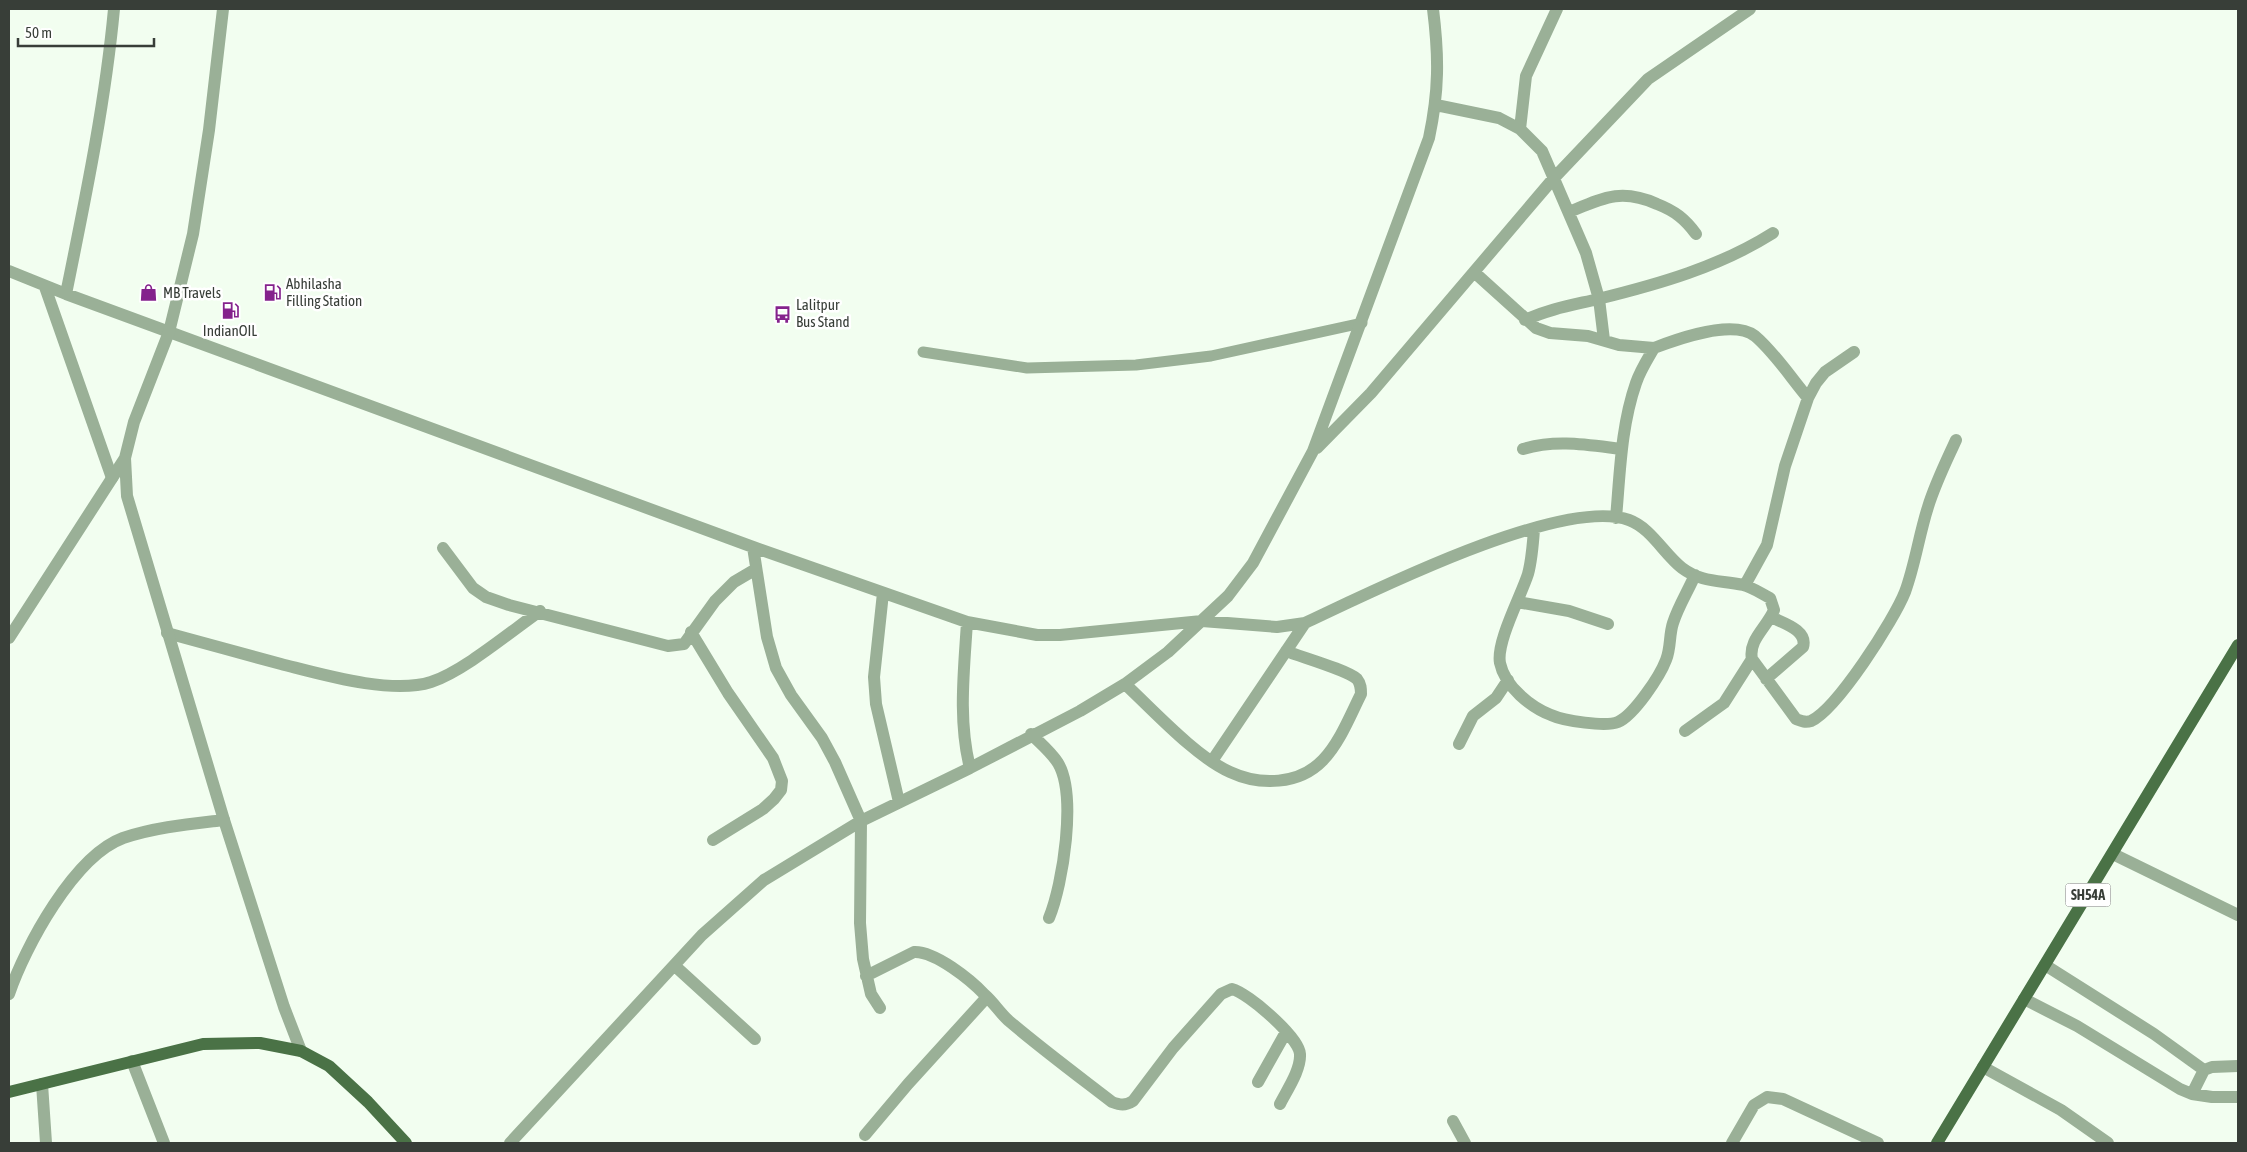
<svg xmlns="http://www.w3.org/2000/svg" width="2247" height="1152" viewBox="0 0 2247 1152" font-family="'Asap Condensed',sans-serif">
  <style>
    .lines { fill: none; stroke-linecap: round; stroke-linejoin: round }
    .service { stroke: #9ab097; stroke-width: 11 }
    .minor { stroke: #9ab097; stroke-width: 12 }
    .tertiary { stroke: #9ab097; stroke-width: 12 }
    .primary { stroke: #4a7246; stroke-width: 12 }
    .labels { text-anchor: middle; stroke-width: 5; stroke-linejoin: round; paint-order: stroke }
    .shield { fill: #fff; stroke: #747874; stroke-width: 1 }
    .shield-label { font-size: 14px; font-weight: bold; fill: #383e38 }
    .poi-label { font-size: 15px; fill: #383e38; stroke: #fff; text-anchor: start }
  </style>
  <rect width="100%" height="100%" fill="#f2fef0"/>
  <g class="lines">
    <!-- service -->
    <path class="service" d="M923 352 1027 368 1136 365 1211 356 1362 323"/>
    <!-- minor -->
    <path class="minor" d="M1436 105 1499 118 1520 129 1542 151 1586 253 1599 299 1604 340
      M1520 129 1526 76 1557 9
      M1569 212C1603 198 1621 188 1657 204 1675 211 1685 219 1696 234
      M9 271 66 294 753 547 967 622 1037 635H1060L1202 621 1277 627 1305 623C1371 592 1562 496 1629 520 1651 528 1664 554 1682 568 1702 583 1721 580 1743 585 1752 587 1762 594 1770 598L1774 610C1767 627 1748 640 1752 659L1796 719C1801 721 1805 723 1811 721 1837 709 1894 620 1905 592 1915 565 1919 535 1928 507 1935 484 1946 462 1956 440
      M1474 272 1536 328 1550 333 1588 336 1619 345 1654 348
      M45 287 112 478
      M66 294C85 200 105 105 114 9
      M1525 320C1549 309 1573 305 1598 299 1659 284 1719 267 1773 233
      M1317 448 1371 393 1553 179 1648 79 1750 9
      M1523 449C1556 439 1588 445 1622 449
      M1616 518C1620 473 1621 426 1636 383 1640 371 1647 360 1654 348 1677 339 1733 319 1755 336 1775 353 1791 378 1808 398
      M1534 529C1533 544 1532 559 1528 574 1521 596 1496 642 1500 663 1505 687 1531 707 1551 715 1564 721 1606 727 1618 722 1634 715 1660 676 1666 660 1671 648 1669 635 1673 623 1678 607 1688 591 1695 575
      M753 547 767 637 776 668 791 695 822 738 835 762 861 821 860 923 863 959 871 994 880 1008
      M443 548 473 588 486 597 509 605 668 646 684 644 715 601 734 582 756 569
      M1745 585 1767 545 1785 466 1808 398 1816 383 1825 372 1854 352
      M883 593 874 677 876 704 899 802
      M1517 602 1569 611 1608 624
      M967 622C964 671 958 720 970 768
      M691 632 728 693 773 758 782 781 781 790 774 799 763 809 713 840
      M167 633C205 643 243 654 281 664 321 674 391 695 431 682 464 671 510 632 540 611
      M1766 679 1803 647C1808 630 1783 623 1771 617
      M1125 684C1153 710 1196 757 1230 772 1260 786 1299 785 1323 760 1340 742 1350 716 1361 694 1361 689 1361 684 1357 679 1347 670 1301 657 1286 651
      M1685 731 1724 703 1752 659
      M1031 734C1040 743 1051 752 1058 763 1077 795 1063 884 1049 918
      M1459 744 1473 716 1496 698 1508 680
      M1212 761 1305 623
      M2113 854 2238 915
      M2045 965 2154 1034 2204 1070
      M675 966 755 1039
      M866 976 914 952C935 951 971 980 985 995 994 1003 1000 1013 1009 1021 1042 1049 1077 1075 1112 1102 1120 1105 1125 1106 1133 1101L1173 1048 1221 994 1232 989C1248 993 1299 1037 1300 1054 1301 1070 1287 1090 1280 1104
      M9 994C25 947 74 856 123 838 156 827 190 824 224 820
      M2024 999 2077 1026 2180 1089 2192 1094 2212 1097H2238
      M132 1061 164 1143
      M1983 1067 2061 1110 2108 1143
      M1258 1082 1286 1032
      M42 1084 46 1143
      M2192 1094 2204 1070 2212 1067 2238 1066
      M1453 1121 1465 1143
      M865 1135 908 1084 987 997
      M510 1143 702 935 764 880 861 821 970 768 1080 711 1125 684 1168 652 1228 596 1253 563 1313 451 1429 138C1439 91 1439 57 1433 9
      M1732 1143 1754 1105 1767 1097 1783 1099 1878 1143"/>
    <!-- tertiary -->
    <path class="tertiary" d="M223 9 209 130 193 234 169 332 134 422 125 458 127 496 224 820 284 1007 301 1051
      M9 638 125 458"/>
    <!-- primary -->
    <path class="primary" d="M9 1092 203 1044 260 1043 301 1051 329 1066 368 1102 406 1143
      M1937 1143 2238 645"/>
  </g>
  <!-- icons -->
  <defs>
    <symbol id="shop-bare" viewBox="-9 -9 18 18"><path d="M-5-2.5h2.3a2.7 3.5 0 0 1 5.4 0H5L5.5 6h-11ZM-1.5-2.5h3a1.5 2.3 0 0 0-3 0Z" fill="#84228c" stroke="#fff" stroke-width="2.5" paint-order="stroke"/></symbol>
    <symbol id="fuel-bare" viewBox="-9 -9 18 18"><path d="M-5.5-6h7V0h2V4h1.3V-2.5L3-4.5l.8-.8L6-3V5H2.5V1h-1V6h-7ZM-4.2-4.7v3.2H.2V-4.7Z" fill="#84228c" stroke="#fff" stroke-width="2.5" paint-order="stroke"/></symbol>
    <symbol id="bus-bare" viewBox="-9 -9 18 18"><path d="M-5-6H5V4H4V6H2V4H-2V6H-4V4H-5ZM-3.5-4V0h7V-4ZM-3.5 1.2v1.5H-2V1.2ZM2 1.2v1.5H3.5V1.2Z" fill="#84228c" stroke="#fff" stroke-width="2.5" paint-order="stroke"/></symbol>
  </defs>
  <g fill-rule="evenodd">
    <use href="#shop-bare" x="136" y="280" width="25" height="25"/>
    <use href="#fuel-bare" x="260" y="280" width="25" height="25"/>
    <use href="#fuel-bare" x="218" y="298" width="25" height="25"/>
    <use href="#bus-bare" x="770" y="302" width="25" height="25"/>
  </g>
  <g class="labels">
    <!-- shield labels -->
    <rect class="shield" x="2065.5" y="883.5" width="45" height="23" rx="4"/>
    <g class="shield-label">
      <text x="2088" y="900">SH54A</text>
    </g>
    <!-- poi labels -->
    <g class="poi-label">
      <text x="286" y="289">Abhilasha<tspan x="286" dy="17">Filling Station</tspan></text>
      <text x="163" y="298">MB Travels</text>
      <text x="796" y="310">Lalitpur<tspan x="796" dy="17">Bus Stand</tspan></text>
      <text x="230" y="336" text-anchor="middle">IndianOIL</text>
    </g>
  </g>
  <!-- border -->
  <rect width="2247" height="1152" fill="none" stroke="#383e38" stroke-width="20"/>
  <!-- scale -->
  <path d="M18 38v8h136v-8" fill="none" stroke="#383e38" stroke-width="2.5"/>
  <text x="25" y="38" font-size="15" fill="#383e38" stroke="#ffffff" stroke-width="4" paint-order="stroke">50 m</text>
</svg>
